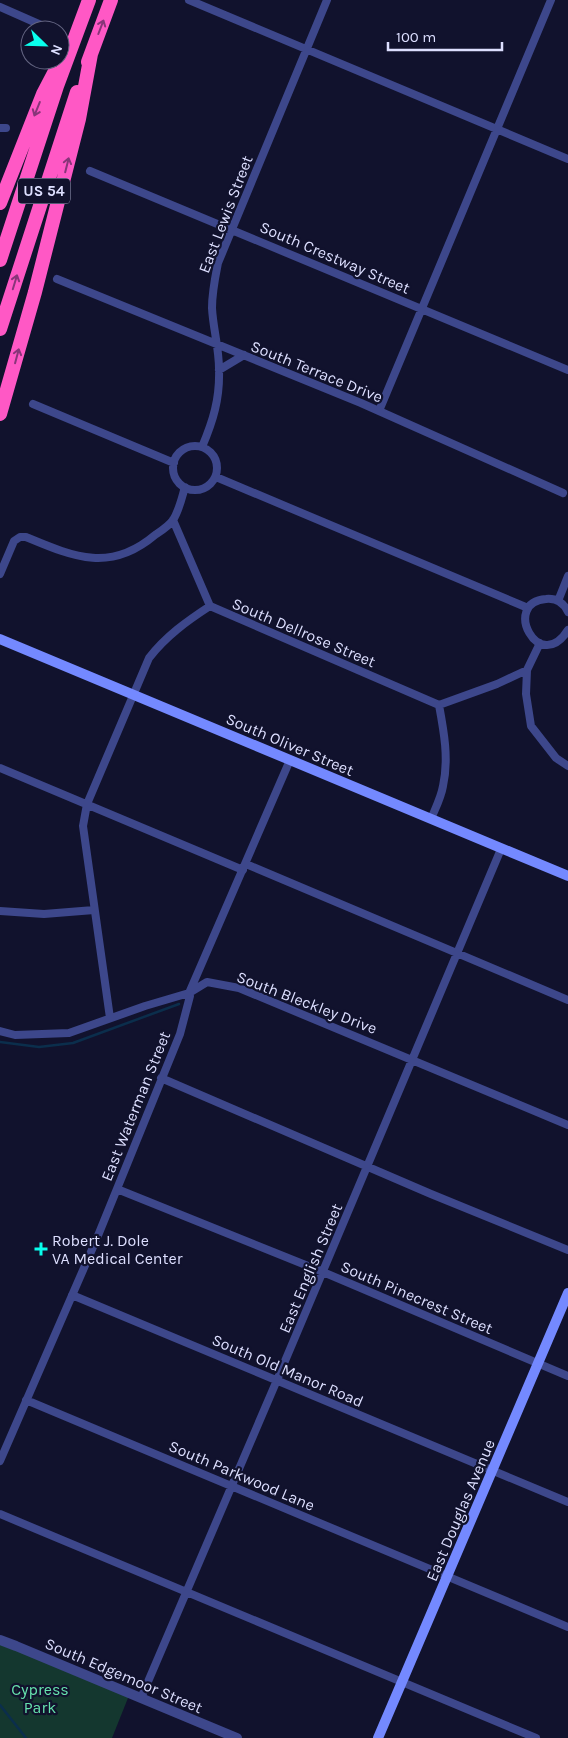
<svg xmlns="http://www.w3.org/2000/svg" width="568" height="1738" viewBox="0 0 568 1738" font-family="Karla,sans-serif">
  <style>
    .green { fill: #14372f }
    .lines { fill: none; stroke-linecap: round; stroke-linejoin: round }
    .stream { stroke: #0b2e4c; stroke-width: 2.5 }
    .minor { stroke: #3d478b; stroke-width: 8 }
    .tertiary { stroke: #3d478b; stroke-width: 10 }
    .secondary { stroke: #7489ff; stroke-width: 10 }
    .motorway { stroke: #ff58c5; stroke-width: 14 }
    .oneway { stroke: #883579 }
    .poi-dot { fill: #09ffed; stroke: #11122d; stroke-width: 2 }
    .labels { text-anchor: middle; stroke-width: 4.5; stroke-linejoin: round; paint-order: stroke }
    .shield { fill: #11122d; stroke: #a0a2c0; stroke-width: 1 }
    .shield-label { font-size: 15px; font-weight: bold; fill: #dddfff }
    .street-label { font-size: 16px; fill: #dddfff; stroke: #11122d }
    .poi-label { font-size: 16px; fill: #dddfff; stroke: #11122d; text-anchor: start }
    .park-label { font-size: 16px; fill: #66e2ad; stroke: #11122d }
  </style>
  <rect width="100%" height="100%" fill="#11122d"/>
  <!-- green -->
  <path class="green" d="M0 1641 130 1693 112 1738H0Z"/>
  <g class="lines">
    <!-- stream -->
    <path class="stream" d="M0 1042 39 1047 73 1043 179 1004
      M0 1705 26 1738"/>
    <!-- minor -->
    <path class="minor" d="M189 0 568 159
      M0 7 41 25
      M0 128H6
      M90 171 568 370
      M57 279 361 403 563 493
      M219 370 244 355
      M33 404 174 463
      M379 411 551 0
      M173 468a22 22 0 1 1 44 0a22 22 0 1 1-44 0Z
      M202 447C213 421 220 399 219 369 219 348 213 328 212 308 212 292 215 278 218 263L327 0
      M216 477 528 608
      M173 520 210 606 439 705 497 684 527 670 526 694 531 726 556 758 568 766
      M0 574 14 541 20 537H26C74 557 110 573 155 535 161 531 169 526 173 520 179 511 182 497 185 487
      M558 601 568 576
      M568 612C564 603 556 598 546 599 501 602 539 676 568 630
      M527 670 540 643
      M0 768 243 870
      M431 819C435 809 441 798 443 786 449 759 444 732 439 705
      M246 864 568 1000
      M0 911 44 914 94 910
      M110 1018 83 826 87 804 149 658C166 636 187 621 210 606
      M0 1031 15 1035 69 1033 145 1006 189 993 207 982 239 988 568 1125
      M161 1078 431 1194 568 1250
      M117 1189 323 1272 568 1376
      M72 1295 568 1502
      M26 1400 568 1627
      M0 1461 97 1238 180 1034 190 996 189 993 290 760
      M0 1514 536 1738
      M141 1698 277 1380 501 849"/>
    <!-- tertiary -->
    <path class="tertiary" d="M0 1640 16 1646 237 1738"/>
    <!-- secondary -->
    <path class="secondary" d="M0 639 568 876
      M378 1738 568 1293"/>
    <!-- motorway -->
    <path class="motorway" d="M88 62 111 0
      M0 203 43 94 54 73
      M0 260 57 86 89 0
      M0 329 77 92
      M0 414 35 292 79 119 91 54"/>
  </g>
  <!-- one-way arrows -->
  <defs><path id="oneway-shaft" d="M-6 0H5M1.5-3L5.5 0L1.5 3" fill="none" stroke-width="1.6" stroke-linecap="round" stroke-linejoin="round" transform="scale(1.25)"/></defs>
  <g class="oneway">
    <use href="#oneway-shaft" transform="translate(101 27) rotate(-69)"/>
    <use href="#oneway-shaft" transform="translate(37 109) rotate(112)"/>
    <use href="#oneway-shaft" transform="translate(67 165) rotate(-76)"/>
    <use href="#oneway-shaft" transform="translate(15 282) rotate(-73)"/>
    <use href="#oneway-shaft" transform="translate(17 356) rotate(-75)"/>
  </g>
  <!-- markers -->
  <path class="poi-dot" d="M38.5 1241.5h5v5h5v5h-5v5h-5v-5h-5v-5h5z"/>
  <g class="labels">
    <!-- shield labels -->
    <rect class="shield" x="18" y="178.5" width="52" height="25" rx="4"/>
    <g class="shield-label">
      <text x="44" y="196">US 54</text>
    </g>
    <!-- street labels -->
    <g class="street-label">
      <text transform="translate(225 214) rotate(-69)" y="6">East Lewis Street</text>
      <text transform="translate(335 257) rotate(23)" y="6">South Crestway Street</text>
      <text transform="translate(317 371) rotate(22)" y="6">South Terrace Drive</text>
      <text transform="translate(304 632) rotate(23)" y="6">South Dellrose Street</text>
      <text transform="translate(290 744) rotate(23)" y="6">South Oliver Street</text>
      <text transform="translate(307 1002) rotate(21)" y="6">South Bleckley Drive</text>
      <text transform="translate(135 1106) rotate(-68)" y="6">East Waterman Street</text>
      <text transform="translate(310 1268) rotate(-67)" y="6">East English Street</text>
      <text transform="translate(417 1297) rotate(23)" y="6">South Pinecrest Street</text>
      <text transform="translate(288 1370) rotate(23)" y="6">South Old Manor Road</text>
      <text transform="translate(242 1475) rotate(23)" y="6">South Parkwood Lane</text>
      <text transform="translate(460 1510) rotate(-67)" y="6">East Douglas Avenue</text>
      <text transform="translate(124 1675) rotate(23)" y="6">South Edgemoor Street</text>
    </g>
    <!-- poi labels -->
    <g class="poi-label">
      <text x="52" y="1246">Robert J. Dole<tspan x="52" dy="18">VA Medical Center</tspan></text>
    </g>
    <!-- park labels -->
    <g class="park-label">
      <text x="40" y="1695">Cypress<tspan x="40" dy="18">Park</tspan></text>
    </g>
  </g>
  <!-- north arrow -->
  <g transform="translate(45 45) rotate(113)"><circle r="24" fill="#11122d" stroke="#636481"/>
  <path d="M0-4L9 19L0 12L-9 19Z" fill="#09ffed"/>
  <text y="-8" font-size="14" font-weight="bold" text-anchor="middle" fill="#dddfff">N</text>
  </g>
  <!-- scale -->
  <path d="M388 42v8h114v-8" fill="none" stroke="#dddfff" stroke-width="2.5"/>
  <text x="396" y="42" font-size="15" fill="#dddfff" stroke="#11122d" stroke-width="4" paint-order="stroke">100 m</text>
</svg>
